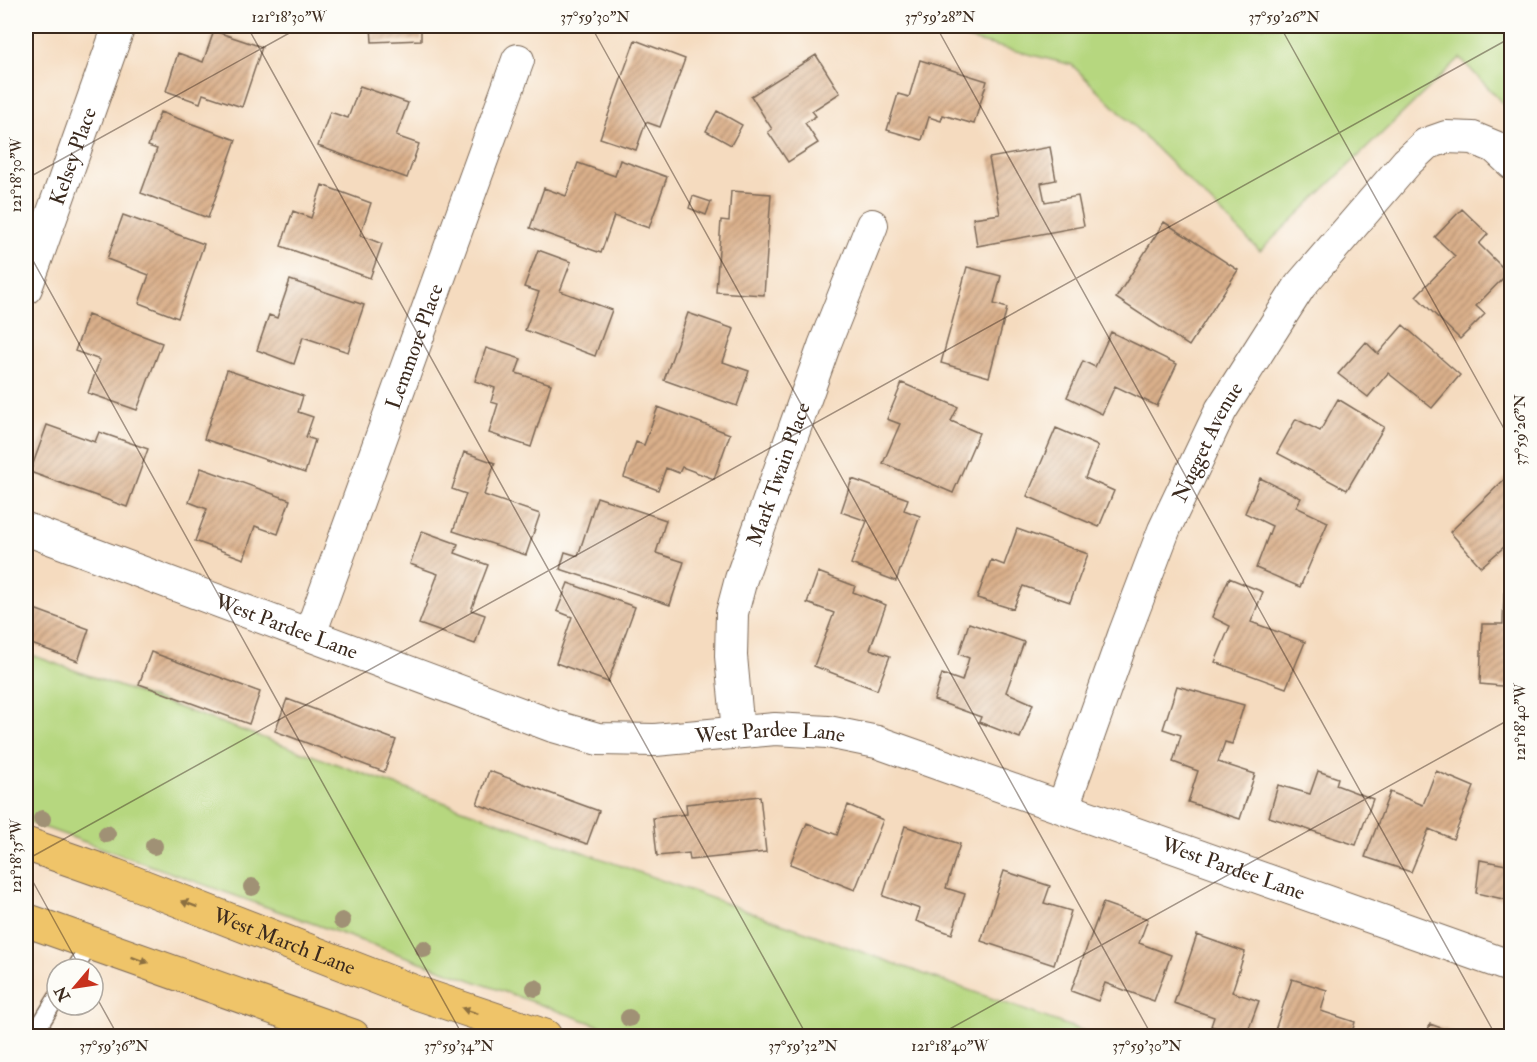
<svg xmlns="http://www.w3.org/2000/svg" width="1537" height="1062" viewBox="0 0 1537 1062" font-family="'IM FELL Double Pica',serif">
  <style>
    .green { fill: #b6d77f; stroke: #78804e; stroke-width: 1.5 }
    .building { fill: url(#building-hatch) }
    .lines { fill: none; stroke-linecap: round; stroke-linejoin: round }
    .lane-casing { stroke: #7c6856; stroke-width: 19 }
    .street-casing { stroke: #7c6856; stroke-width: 34 }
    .primary-casing { stroke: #7c6856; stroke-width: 35 }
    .lane { stroke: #fff; stroke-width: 16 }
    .street { stroke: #fff; stroke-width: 32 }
    .primary { stroke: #efc469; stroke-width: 33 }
    .tree { fill: #a09174 }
    .oneway { fill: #8c6f40 }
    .ticks { fill: none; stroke: #3b2a1e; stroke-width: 1.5; stroke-opacity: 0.45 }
    .labels { text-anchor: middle; stroke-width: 5; stroke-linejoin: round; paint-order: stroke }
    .street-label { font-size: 21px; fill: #3b2a1e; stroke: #fdfcf7 }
    .neatline { fill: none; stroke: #3b2a1e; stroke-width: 2 }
    .ticks-label { font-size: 15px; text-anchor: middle; fill: #3b2a1e }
  </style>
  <defs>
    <pattern id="building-hatch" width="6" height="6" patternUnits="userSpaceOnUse" patternTransform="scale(1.5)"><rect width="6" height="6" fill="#dab08b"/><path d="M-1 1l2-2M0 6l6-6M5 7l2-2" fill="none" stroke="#b28f71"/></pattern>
  </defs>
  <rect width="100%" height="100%" fill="#fdfcf7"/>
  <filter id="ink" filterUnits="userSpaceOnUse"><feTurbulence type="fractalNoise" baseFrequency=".0167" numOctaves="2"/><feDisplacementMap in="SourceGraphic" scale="12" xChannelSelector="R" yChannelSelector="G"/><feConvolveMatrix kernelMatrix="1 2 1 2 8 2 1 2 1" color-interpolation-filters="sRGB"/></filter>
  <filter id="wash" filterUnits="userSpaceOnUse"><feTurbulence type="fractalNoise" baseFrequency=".008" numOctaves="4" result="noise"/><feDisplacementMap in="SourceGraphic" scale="24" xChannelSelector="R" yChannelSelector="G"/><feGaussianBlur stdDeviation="1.35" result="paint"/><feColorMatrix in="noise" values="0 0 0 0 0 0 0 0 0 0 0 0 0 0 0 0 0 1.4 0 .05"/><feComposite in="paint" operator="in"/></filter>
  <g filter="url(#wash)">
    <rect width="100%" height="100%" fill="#f5dbbf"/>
    <!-- green -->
    <path class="green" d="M916 26H1511V112L1460 58 1260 251 1072 65Z
      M26 653 1097 1036H628L26 821Z"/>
    <g id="blocks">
      <!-- building -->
      <path class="building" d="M371 26H421V40L372 42Z
        M214 31 262 47 242 107 203 94 200 103 166 91 178 53 203 62Z
        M635 40 685 59 660 127 646 122 636 150 600 138Z
        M816 55 840 93 812 111 816 116 805 123 818 143 788 162 768 132 772 129 751 96Z
        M920 60 987 81 974 124 943 115 941 121 929 117 922 140 887 130 898 94 909 97Z
        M360 86 408 103 396 136 419 144 407 178 318 146 330 112 348 118Z
        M717 111 742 125 731 145 706 131Z
        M160 112 236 140 208 218 141 193 157 149 148 146Z
        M1050 147 1056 180 1041 183 1045 202 1078 196 1084 226 977 246 973 218 1000 214 989 158Z
        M620 160 667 177 649 228 614 216 601 253 530 228 544 188 566 196 578 163 615 176Z
        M322 185 371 203 360 235 382 244 370 278 281 246 293 211 311 218Z
        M731 191 771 194 764 295 716 292 721 220 729 221Z
        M693 196 711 202 706 215 689 208Z
        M1462 209 1488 234 1479 244 1508 273 1476 306 1485 314 1460 339 1416 296 1455 256 1435 237Z
        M123 215 204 244 178 318 139 303 149 275 107 259Z
        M1164 222 1238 270 1189 346 1116 298Z
        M538 250 571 262 560 291 612 310 595 356 525 330 539 292 524 287Z
        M967 267 1001 276 994 304 1007 308 989 377 941 363Z
        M290 280 364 305 348 352 303 337 294 364 257 350 269 315 277 318Z
        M688 313 734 329 723 362 749 371 737 406 664 380Z
        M88 315 162 343 137 410 88 393 100 360 75 351Z
        M1403 325 1460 375 1432 408 1388 373 1368 397 1338 374 1366 342 1378 354Z
        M1111 332 1177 364 1157 406 1115 386 1102 414 1067 397 1083 361 1095 367Z
        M486 348 521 359 516 373 551 384 531 447 489 433 498 404 491 402 495 388 475 381Z
        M227 370 303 396 298 412 313 417 306 437 315 440 305 473 204 439Z
        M902 383 958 407 951 421 979 433 953 493 883 463 900 424 887 419Z
        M1338 399 1384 427 1347 490 1277 453 1296 419 1320 431Z
        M658 407 730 434 714 479 682 467 679 473 666 468 658 490 624 477 636 442 644 445Z
        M47 425 95 442 99 432 148 449 127 507 30 472Z
        M1056 428 1098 446 1085 478 1114 491 1099 527 1027 496Z
        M464 452 495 463 484 495 540 514 526 555 453 531 466 494 452 489Z
        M201 468 290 500 278 534 255 526 244 559 195 541 207 509 189 502Z
        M1512 472V540L1481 567 1450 532Z
        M1260 478 1301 498 1296 507 1328 522 1300 587 1256 568 1272 526 1245 513Z
        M852 479 908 499 904 510 920 516 896 581 851 564 867 521 841 512Z
        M597 497 666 520 656 553 684 562 670 605 560 569 565 552 578 556Z
        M1017 529 1088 554 1070 602 1023 586 1013 609 977 598 991 560 1004 565Z
        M422 531 458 544 455 553 488 565 471 610 485 615 475 644 419 624 438 574 410 564Z
        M818 572 855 586 853 592 886 605 870 649 890 656 877 690 814 666 834 613 807 603Z
        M1229 578 1263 592 1251 622 1305 642 1286 688 1215 662 1230 626 1212 617Z
        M568 583 635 607 608 682 556 663 572 617 557 611Z
        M1504 593 1512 594V687L1480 684 1482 624H1503Z
        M26 606 89 629 78 661 26 642Z
        M969 623 1024 642 1006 692 1033 704 1020 738 979 722 981 717 934 700 942 674 962 681 969 658 959 654Z
        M151 652 260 692 249 724 139 684Z
        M1177 686 1244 705 1232 744 1225 742 1218 762 1255 774 1240 819 1188 802 1198 771 1173 762 1181 735 1163 729Z
        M287 699 396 740 384 772 275 731Z
        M489 771 599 811 587 844 477 804Z
        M1318 771 1338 778 1336 785 1373 799 1356 845 1269 817 1278 785 1310 794Z
        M1436 771 1474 787 1453 839 1429 829 1411 872 1365 857 1390 792 1423 805Z
        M760 796 766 852 690 860 689 853 657 856 653 818 687 814 686 804Z
        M848 805 883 820 855 890 790 864 807 823 837 835Z
        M905 826 960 844 946 888 965 894 952 934 916 921 920 909 883 896Z
        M1480 860 1512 866V901L1476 893Z
        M1004 871 1050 886 1044 903 1071 911 1054 965 981 941Z
        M1103 903 1148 919 1139 943 1171 955 1154 1001 1105 983 1098 1001 1071 991Z
        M1197 935 1245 952 1232 992 1259 1001 1246 1036H1240L1211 1026 1214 1017 1174 1003Z
        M1292 979 1327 990 1321 1011 1355 1022 1351 1036H1273Z
        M1430 1024 1463 1036H1426Z"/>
    </g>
  </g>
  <g filter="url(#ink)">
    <use href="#blocks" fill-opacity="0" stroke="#7c6856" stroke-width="1.5"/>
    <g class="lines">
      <defs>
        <path id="lane" d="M75 969 91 943
          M33 1036 57 997"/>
        <g id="street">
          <path id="s1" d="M26 288 119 26"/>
          <path id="s2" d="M26 529 553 726 598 739 655 740 775 729 828 732 877 742 1512 967"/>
          <path id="s3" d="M310 634 518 60"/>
          <path id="s4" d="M738 732 731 656 732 613 741 579 824 346 872 225"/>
          <path id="s5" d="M1063 807 1124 635 1164 530 1221 410 1300 286 1407 162 1426 144 1446 137 1473 138 1495 147 1512 163"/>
        </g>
        <g id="primary">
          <path id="s6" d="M26 844 114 875 420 994 545 1036"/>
          <path d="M26 920 353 1036"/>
        </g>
      </defs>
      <!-- lane casing -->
      <use href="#lane" class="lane-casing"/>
      <!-- street casing -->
      <use href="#street" class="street-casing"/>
      <!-- primary casing -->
      <use href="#primary" class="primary-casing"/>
      <!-- lane -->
      <use href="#lane" class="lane"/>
      <!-- street -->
      <use href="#street" class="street"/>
      <!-- primary -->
      <use href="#primary" class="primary"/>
    </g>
    <!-- trees -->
    <g class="tree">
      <circle cx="42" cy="819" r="9"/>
      <circle cx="107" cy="834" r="9"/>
      <circle cx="154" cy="846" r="9"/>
      <circle cx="252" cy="887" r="9"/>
      <circle cx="342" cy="921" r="9"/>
      <circle cx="424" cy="949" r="9"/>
      <circle cx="535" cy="988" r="9"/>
      <circle cx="629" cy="1018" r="9"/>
    </g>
    <!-- one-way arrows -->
    <defs><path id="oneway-solid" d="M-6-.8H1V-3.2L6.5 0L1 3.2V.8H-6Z" transform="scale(1.5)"/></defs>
    <g class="oneway">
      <use href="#oneway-solid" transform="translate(189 904) rotate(-159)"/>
      <use href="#oneway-solid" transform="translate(140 960) rotate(20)"/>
      <use href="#oneway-solid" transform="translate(470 1011) rotate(-161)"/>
    </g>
  </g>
  <!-- ticks -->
  <path class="ticks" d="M247 26 807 1036M591 26 1152 1036M936 26 1496 1036M1280 26 1512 443M26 179 302 26M26 248 463 1036M26 860 1512 37M26 869 81 969M93 991 118 1036M937 1036 1512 718"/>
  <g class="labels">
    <!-- street labels -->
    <g class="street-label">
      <text dy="7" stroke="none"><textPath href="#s1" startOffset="140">Kelsey Place</textPath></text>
      <text dy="7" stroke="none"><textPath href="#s3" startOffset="306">Lemmore Place</textPath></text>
      <text dy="7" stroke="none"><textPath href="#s5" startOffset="393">Nugget Avenue</textPath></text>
      <text dy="7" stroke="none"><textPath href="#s4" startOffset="266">Mark Twain Place</textPath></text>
      <text dy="7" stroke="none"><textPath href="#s2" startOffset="278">West Pardee Lane</textPath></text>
      <text dy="7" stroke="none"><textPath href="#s2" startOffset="782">West Pardee Lane</textPath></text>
      <text dy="7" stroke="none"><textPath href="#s2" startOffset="1268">West Pardee Lane</textPath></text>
      <text dy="7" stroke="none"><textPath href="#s6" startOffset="276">West March Lane</textPath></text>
    </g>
  </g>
  <!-- margin -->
  <rect width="1537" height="1062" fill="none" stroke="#fdfcf7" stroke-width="66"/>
  <!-- north arrow -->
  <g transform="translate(75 987) rotate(241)"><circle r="28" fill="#fdfcf7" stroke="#afa8a0" stroke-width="1.5"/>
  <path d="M0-4.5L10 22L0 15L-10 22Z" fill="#c8321e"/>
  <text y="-9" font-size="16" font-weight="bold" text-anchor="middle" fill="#3b2a1e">N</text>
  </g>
  <rect x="33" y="33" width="1471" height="996" class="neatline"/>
  <g class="ticks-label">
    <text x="289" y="22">121°18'30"W</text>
    <text x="595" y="22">37°59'30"N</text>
    <text x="940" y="22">37°59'28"N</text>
    <text x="1284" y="22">37°59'26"N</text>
    <text transform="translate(16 175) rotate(-90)" y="5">121°18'30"W</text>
    <text transform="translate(1520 430) rotate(-90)" y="5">37°59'26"N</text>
    <text transform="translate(1520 722) rotate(-90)" y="5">121°18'40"W</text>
    <text transform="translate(16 856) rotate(-90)" y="5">121°18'35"W</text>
    <text x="114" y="1051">37°59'36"N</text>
    <text x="459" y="1051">37°59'34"N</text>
    <text x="803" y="1051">37°59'32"N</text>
    <text x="950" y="1051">121°18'40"W</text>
    <text x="1147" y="1051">37°59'30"N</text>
  </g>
</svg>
